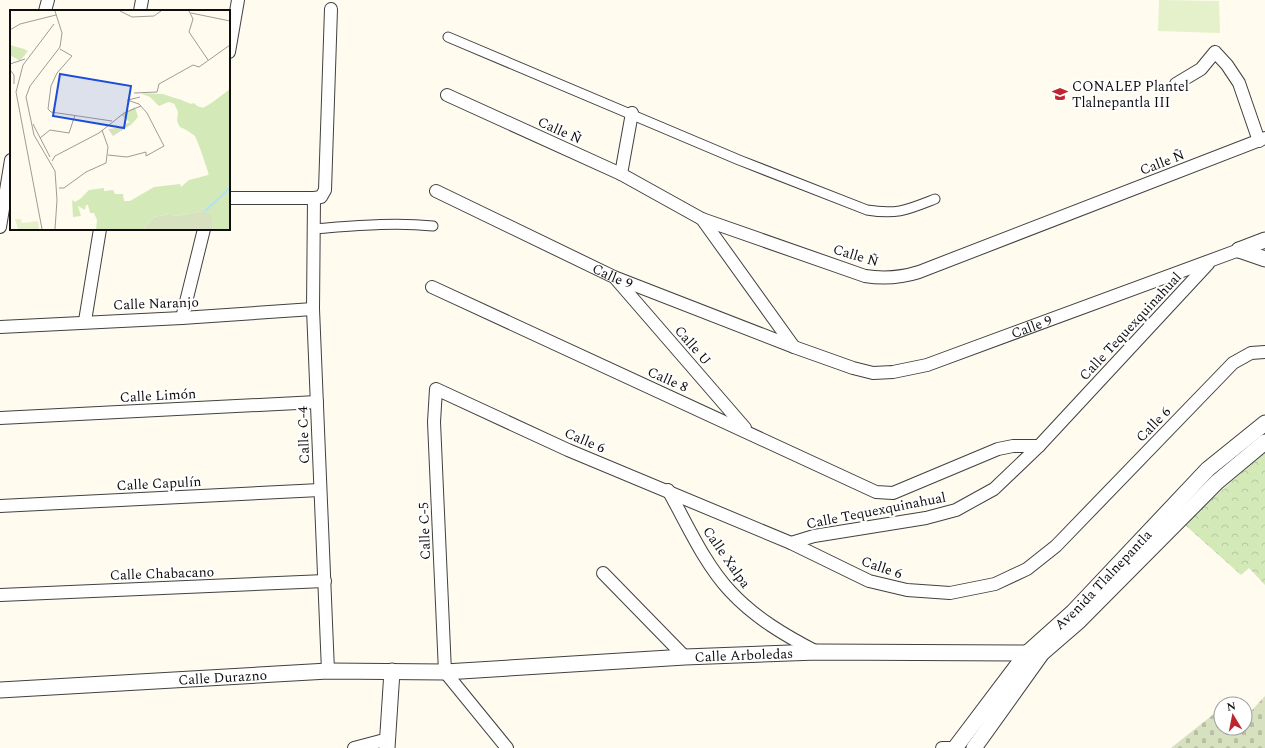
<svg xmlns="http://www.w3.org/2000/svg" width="1265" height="748" viewBox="0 0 1265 748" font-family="Spectral,serif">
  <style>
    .cemetery { fill: url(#cemetery-stones) }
    .park { fill: url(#park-crowns) }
    .pitch { fill: #e4f1ca }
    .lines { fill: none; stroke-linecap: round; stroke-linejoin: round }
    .pedestrian-casing { stroke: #414141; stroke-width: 11 }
    .minor-casing { stroke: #414141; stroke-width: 14 }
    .tertiary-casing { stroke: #414141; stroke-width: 17 }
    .pedestrian { stroke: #fff; stroke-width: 9 }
    .minor { stroke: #fff; stroke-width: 12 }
    .tertiary { stroke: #fff; stroke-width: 15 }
    .labels { text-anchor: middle; stroke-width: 4; stroke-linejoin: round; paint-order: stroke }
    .poi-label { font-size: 14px; fill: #0e0e0e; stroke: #fff; text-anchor: start }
    .street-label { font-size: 14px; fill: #0e0e0e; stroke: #fff }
    .inset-river { fill: none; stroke: #b3dff7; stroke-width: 2 }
    .inset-road { fill: none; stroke: #9f9c95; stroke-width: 1 }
    .view { fill: #1d4ed8; fill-opacity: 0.15; stroke: #1d4ed8; stroke-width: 2 }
    .inset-edge { fill: none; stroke: #0e0e0e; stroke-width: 2 }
  </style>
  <defs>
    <pattern id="cemetery-stones" width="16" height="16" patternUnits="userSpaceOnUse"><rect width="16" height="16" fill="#d7e1c0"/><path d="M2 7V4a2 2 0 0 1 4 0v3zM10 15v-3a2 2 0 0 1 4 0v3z" fill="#b7c0a4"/></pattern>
    <pattern id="park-crowns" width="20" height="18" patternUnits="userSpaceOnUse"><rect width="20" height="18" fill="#d3eab8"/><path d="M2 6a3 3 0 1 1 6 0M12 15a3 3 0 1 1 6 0" fill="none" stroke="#b4c89d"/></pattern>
  </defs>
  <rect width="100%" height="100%" fill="#fffbef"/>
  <!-- cemetery -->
  <path class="cemetery" d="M1265 696V748H1171L1215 713 1221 719V728H1230L1233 731 1235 728H1245V718Z"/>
  <!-- park -->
  <path class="park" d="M1265 452V585L1249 568 1241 575 1184 524Z"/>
  <!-- pitch -->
  <path class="pitch" d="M1159 0 1219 1 1220 33 1158 31Z"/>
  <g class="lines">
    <defs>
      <path id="pedestrian" d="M448 37 739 160 867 210C897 215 907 210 935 199
        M313 229C354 226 392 222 433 226"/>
      <g id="minor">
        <path d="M45 11 48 0"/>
        <path d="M140 11 142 0"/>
        <path d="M229 52 238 0"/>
        <path d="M1176 84 1201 69 1215 52 1227 65 1239 83 1259 141"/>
        <path d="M447 95 621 174 702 219 865 276C884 279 900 278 919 272L1265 138"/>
        <path d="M621 174 632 113"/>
        <path id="s1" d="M436 191 614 277 794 347 853 368 873 373 893 372 927 365 1239 250"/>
        <path d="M229 198H314L321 197 325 190 331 9"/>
        <path d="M314 198 313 309 328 671"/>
        <path d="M702 219 794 347"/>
        <path d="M0 227 11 160"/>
        <path d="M616 279 745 428"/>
        <path d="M432 287 876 492 893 493 998 449 1013 446H1039"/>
        <path d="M182 318 204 229"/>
        <path d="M85 321 100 229"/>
        <path d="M0 327 182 318 313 309"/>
        <path d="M0 418 317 402"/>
        <path d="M668 490C687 524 704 563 730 591 755 618 786 636 817 652"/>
        <path d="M0 506 320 490"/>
        <path d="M791 543 814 536 926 518 956 510 994 489 1039 446 1208 264"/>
        <path d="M603 573 685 657"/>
        <path d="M0 595 325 581"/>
        <path d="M354 748 388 739"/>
        <path d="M507 748 445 672 434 422 436 389 568 450 791 543 869 581 907 590 950 593 995 584 1027 569 1056 546 1233 363 1251 353 1265 352"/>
        <path d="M942 748H955"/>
      </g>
      <g id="tertiary">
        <path d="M1239 250 1265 240"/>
        <path d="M1239 250 1265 259"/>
        <path id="s2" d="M0 690 328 671 445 672 685 657 817 652 1042 653"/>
        <path d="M387 748 392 671"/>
        <path id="s3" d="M955 748 1026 654 1074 611 1208 469 1265 423"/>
        <path d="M974 748 1042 653 1079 621 1217 482 1265 442"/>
      </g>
    </defs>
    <!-- pedestrian casing -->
    <use href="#pedestrian" class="pedestrian-casing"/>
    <!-- minor casing -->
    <use href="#minor" class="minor-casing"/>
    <!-- tertiary casing -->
    <use href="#tertiary" class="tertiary-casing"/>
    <!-- pedestrian -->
    <use href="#pedestrian" class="pedestrian"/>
    <!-- minor -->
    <use href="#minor" class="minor"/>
    <!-- tertiary -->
    <use href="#tertiary" class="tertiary"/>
  </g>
  <!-- icons -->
  <defs>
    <symbol id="university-bare" viewBox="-9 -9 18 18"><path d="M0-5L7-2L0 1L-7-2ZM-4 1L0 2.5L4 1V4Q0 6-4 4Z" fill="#bf242f" stroke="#fff" stroke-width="2.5" paint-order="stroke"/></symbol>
  </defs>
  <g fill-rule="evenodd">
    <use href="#university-bare" x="1049" y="83" width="22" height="22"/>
  </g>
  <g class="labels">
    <!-- poi labels -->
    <g class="poi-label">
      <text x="1072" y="91">CONALEP Plantel<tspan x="1072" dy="16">Tlalnepantla III</tspan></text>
    </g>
    <!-- street labels -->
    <g class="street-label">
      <text transform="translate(560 130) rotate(24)" y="5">Calle Ñ</text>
      <text transform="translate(1162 162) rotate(-21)" y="5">Calle Ñ</text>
      <text transform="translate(856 255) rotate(17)" y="5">Calle Ñ</text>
      <text dy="5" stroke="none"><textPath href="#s1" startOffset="196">Calle 9</textPath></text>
      <text transform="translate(156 303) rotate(-2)" y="5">Calle Naranjo</text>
      <text transform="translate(1130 326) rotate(-47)" y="5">Calle Tequexquinahual</text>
      <text dy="5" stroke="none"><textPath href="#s1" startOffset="640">Calle 9</textPath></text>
      <text transform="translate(693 345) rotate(49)" y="5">Calle U</text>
      <text transform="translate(668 379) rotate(24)" y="5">Calle 8</text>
      <text transform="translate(158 395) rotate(-3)" y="5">Calle Limón</text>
      <text transform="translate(1153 424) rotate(-46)" y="5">Calle 6</text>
      <text transform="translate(303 435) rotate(-92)" y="5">Calle C-4</text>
      <text transform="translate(585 440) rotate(23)" y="5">Calle 6</text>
      <text transform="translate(159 483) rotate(-3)" y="5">Calle Capulín</text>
      <text transform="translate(876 510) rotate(-11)" y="5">Calle Tequexquinahual</text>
      <text transform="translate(424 531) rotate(-92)" y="5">Calle C-5</text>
      <text transform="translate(727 557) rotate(55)" y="5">Calle Xalpa</text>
      <text transform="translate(882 567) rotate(19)" y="5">Calle 6</text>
      <text transform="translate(162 573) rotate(-2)" y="5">Calle Chabacano</text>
      <text dy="5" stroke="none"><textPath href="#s3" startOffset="225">Avenida Tlalnepantla</textPath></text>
      <text dy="5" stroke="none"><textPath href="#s2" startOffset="745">Calle Arboledas</textPath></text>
      <text dy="5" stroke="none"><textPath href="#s2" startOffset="223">Calle Durazno</textPath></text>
    </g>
  </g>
  <!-- overview -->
  <g transform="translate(10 10)">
    <rect width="220" height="220" fill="#fffbef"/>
    <path d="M220 78V219H203L202 212 191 201 167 206 159 204 144 207 134 219H86L87 210 84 203H80L78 195H76L75 200 68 196 71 206 63 207 62 190 65 192 70 189 79 180 94 178V181L103 180 105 184H113L114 191H120L144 177 170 174 171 177 179 170 198 165 200 162 185 126 168 114V100L165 94 131 83 153 84 193 98 215 85Z" fill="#d3eab8"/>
    <path d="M119 112 122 114 103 126 98 119 112 117ZM191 201 199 203 202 207 203 219H134L144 207 159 204 167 206Z" fill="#d7e1c0"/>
    <path d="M0 35 14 39 18 41 10 51 0 45ZM220 79V164L199 165 187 129 183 123 170 117 167 111 168 102 164 93 161 91 149 96 140 87 132 84 153 85 172 90 178 95 184 93 188 97 195 98ZM125 97 128 107 122 114 111 105Z" fill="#d3eab8"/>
    <path d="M5 209H11L12 213 28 211 29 219H8Z" fill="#e4f1ca"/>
    <path class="inset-river" d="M195 201 220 178"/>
    <path class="inset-road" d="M45 1 52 23 50 37 20 76 16 87 24 125 45 161 47 190 45 219M110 1 122 7 144 6 151 1M179 1 183 9 179 22 198 50M181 3 220 11M0 20 10 14 46 5M50 39 62 46 47 63 41 76 38 99 41 102 102 111M0 54 15 49M0 60 4 65V74M124 83 147 82 149 74 183 55 189 57 220 35M117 90 129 94 137 103M118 90 130 87M23 114 40 147M30 128 40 120 59 123 65 105M98 145 117 147 136 142V146M136 146 154 136 137 103M42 151 45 146 89 123 114 103 131 96M49 178H54L76 162 96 153 98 137 92 120M32 219 6 82 13 55 44 14"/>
    <path class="view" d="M50 64 121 76 114 118 43 106Z"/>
    <rect width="220" height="220" class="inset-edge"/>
  </g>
  <!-- north arrow -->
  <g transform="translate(1233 716) rotate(350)"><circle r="19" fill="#ffffff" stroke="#9f9f9f"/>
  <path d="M0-3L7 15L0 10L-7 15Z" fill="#bf242f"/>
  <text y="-6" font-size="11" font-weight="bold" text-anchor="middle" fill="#0e0e0e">N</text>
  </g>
</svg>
